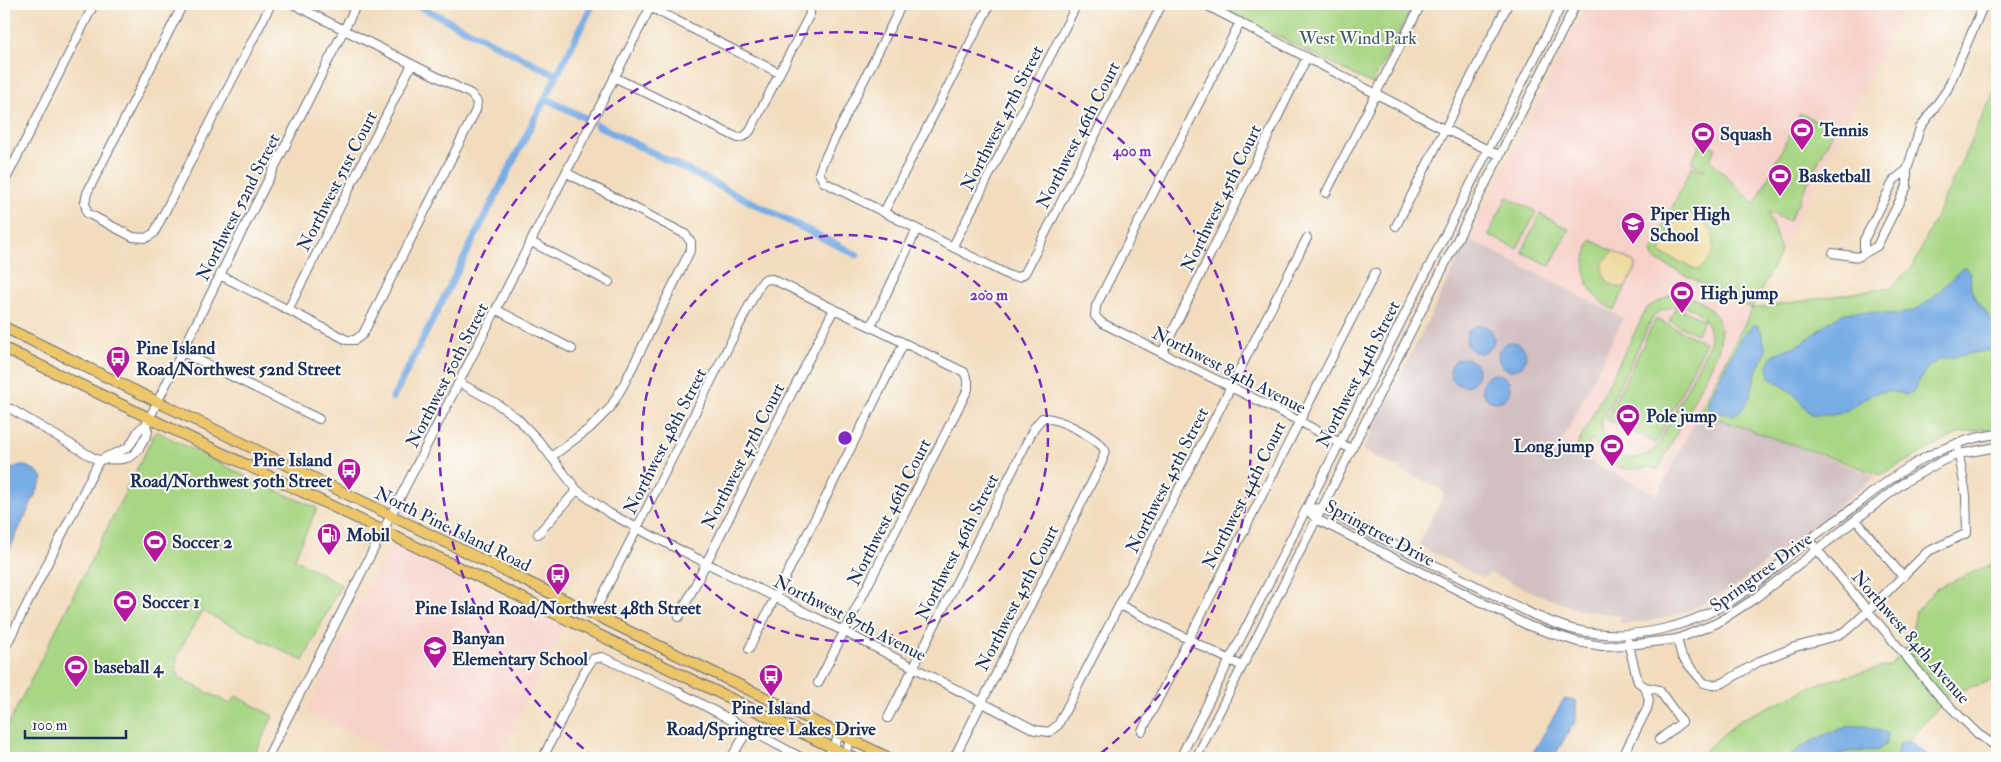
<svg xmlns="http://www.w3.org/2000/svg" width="2001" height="762" viewBox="0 0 2001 762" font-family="'IM FELL Double Pica',serif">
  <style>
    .built { fill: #f7d1c9 }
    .industrial { fill: #d2bfc1 }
    .green { fill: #a8d684; stroke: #628271; fill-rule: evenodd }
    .sand { fill: #eeda9e; stroke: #84847e }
    .water { fill: #77ace5; stroke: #496ea2 }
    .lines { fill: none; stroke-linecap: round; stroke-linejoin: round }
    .canal { stroke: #77ace5; stroke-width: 7 }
    .minor-casing { stroke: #666c7f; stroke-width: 10 }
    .major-casing { stroke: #666c7f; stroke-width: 12 }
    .minor { stroke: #fff; stroke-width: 8 }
    .major { stroke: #ecc669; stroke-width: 10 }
    .ring { fill: none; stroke: #7b2cbf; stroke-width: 2.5; stroke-dasharray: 9 6 }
    .labels { text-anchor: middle; stroke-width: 4; stroke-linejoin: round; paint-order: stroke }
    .park-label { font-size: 18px; fill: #3e5968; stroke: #fdfcf7 }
    .street-label { font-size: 18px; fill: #1b2f5e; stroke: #fdfcf7 }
    .poi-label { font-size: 18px; font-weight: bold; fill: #1b2f5e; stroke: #fdfcf7; text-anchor: start }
    .centre { fill: #7b2cbf; stroke: #fdfcf7; stroke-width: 2.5 }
    .ring-label { font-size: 15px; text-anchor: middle; font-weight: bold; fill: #7b2cbf; stroke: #fdfcf7; stroke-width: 4; stroke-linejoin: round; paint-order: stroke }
  </style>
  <rect width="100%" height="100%" fill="#fdfcf7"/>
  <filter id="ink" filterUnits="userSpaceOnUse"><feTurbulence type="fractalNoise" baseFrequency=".02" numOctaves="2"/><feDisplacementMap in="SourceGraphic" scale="10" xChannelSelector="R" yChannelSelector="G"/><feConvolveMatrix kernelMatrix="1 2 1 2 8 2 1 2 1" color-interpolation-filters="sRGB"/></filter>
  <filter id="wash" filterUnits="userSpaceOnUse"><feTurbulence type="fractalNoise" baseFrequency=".0096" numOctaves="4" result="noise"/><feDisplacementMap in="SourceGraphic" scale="20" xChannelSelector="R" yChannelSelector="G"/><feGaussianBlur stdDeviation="1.12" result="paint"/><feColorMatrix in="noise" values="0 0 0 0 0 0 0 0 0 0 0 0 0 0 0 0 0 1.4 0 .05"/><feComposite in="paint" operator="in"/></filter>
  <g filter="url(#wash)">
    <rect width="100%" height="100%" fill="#f2dcbd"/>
    <!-- built -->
    <path class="built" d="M1587 4H1906L1658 496 1560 446 1623 318 1469 239Z
      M394 545 564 627 498 758H404L306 711 388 549Z"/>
    <!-- industrial -->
    <path class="industrial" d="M1469 239 1623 318 1560 446 1657 495 1700 411 1876 476 1738 584 1717 597 1693 609 1668 617 1644 622 1620 624V616L1578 609 1549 599 1489 573 1483 578 1418 545 1445 492 1363 450Z"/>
    <!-- green -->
    <path class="green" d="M1214 4H1414L1372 84Z
      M1997 85V427L1959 433 1881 475 1715 418 1700 411 1752 309 1654 259 1651 252 1692 166 1704 171 1705 170 1691 162 1702 141 1716 148 1710 160 1755 204 1800 113 1834 130 1789 221 1768 212 1781 251 1752 309 1891 287 1913 266Z
      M1507 197 1536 212 1517 249 1488 235Z
      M1540 214 1569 229 1550 266 1522 252Z
      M1591 240 1634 262 1636 268 1614 310C1585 296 1578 268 1591 240Z
      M1670 295C1698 293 1725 312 1720 343 1716 360 1706 376 1698 391 1685 418 1671 444 1658 470 1648 465 1645 468 1635 469 1614 470 1600 457 1593 438L1586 450 1577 446 1647 308ZM1677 305C1699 307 1711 320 1710 343L1657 447C1632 470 1600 455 1602 421L1653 317 1660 311Z
      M1676 307 1704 320 1697 334 1669 321Z
      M1656 319 1706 343 1656 443 1606 419Z
      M156 431 259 483 317 508 294 559 341 584 303 661 202 611C195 622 177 653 176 664 175 670 177 675 181 679L230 704 236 696 273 716 253 758H4V733Z
      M355 525 361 529 365 539 363 544 352 537Z
      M1997 562V679L1952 693 1914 734 1900 758H1696L1740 720 1820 683 1891 665 1910 643 1916 611 1937 588Z"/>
    <!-- sand -->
    <path class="sand" d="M1678 213C1712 215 1728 249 1698 270L1664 255 1660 252Z
      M1613 251 1634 262 1636 268 1625 288C1610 287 1600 278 1603 263Z"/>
    <!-- water -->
    <path class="water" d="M1964 267 1970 272 1971 290 1976 300 1997 327V354L1989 350 1938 360 1926 369 1913 392 1906 395C1866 381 1862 411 1832 415 1825 416 1818 415 1812 415L1793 393 1769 377 1768 365 1773 355C1782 350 1793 348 1802 343 1817 334 1829 318 1846 313 1862 309 1877 314 1892 314 1927 315 1940 287 1964 267Z
      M1754 325H1757C1763 332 1763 342 1766 351 1764 358 1760 363 1757 369 1751 388 1753 401 1736 415L1717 413 1708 409V401L1741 337Z
      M1466 339a14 14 0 1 1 28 0a14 14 0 1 1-28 0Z
      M1498 356a14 14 0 1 1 28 0a14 14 0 1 1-28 0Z
      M1450 372a14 14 0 1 1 28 0a14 14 0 1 1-28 0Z
      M1482 388a14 14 0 1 1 28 0a14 14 0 1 1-28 0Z
      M20 465C30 467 38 470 43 478L4 561V480L13 468Z
      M1564 699 1576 701V720L1553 758H1530Z
      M1850 726H1865L1887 733 1886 744 1878 750 1847 752 1830 758H1786C1807 742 1824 734 1850 726Z
      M1908 741 1932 758H1898L1897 751 1900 743Z"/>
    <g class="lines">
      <!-- canal -->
      <path class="canal" d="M415 4 556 75
        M545 98 587 119
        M597 125 857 255
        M393 398 593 4"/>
    </g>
  </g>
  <g filter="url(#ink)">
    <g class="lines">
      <defs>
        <path id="minor" d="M183 4 87 193 85 203 87 213 133 237 146 238 154 233 271 4
          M902 4 822 164 819 173 824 182 1010 276 1019 277 1025 273 1162 4
          M1204 4 1436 125 1499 155
          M650 7 779 73
          M4 9 6 4
          M1240 22 1096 306 1095 316 1102 323 1299 421 1351 449
          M614 77 738 138 745 136 750 131 810 14 809 4
          M4 183 94 4
          M1326 193 1421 4
          M884 212 990 4
          M1396 226 1508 4
          M531 242 609 282
          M953 246 1077 4
          M1833 253 1858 257 1877 246 1907 186V170L1920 128 1947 90 1984 4
          M1864 254V240L1894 180 1907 170
          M220 275 347 340H355L363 334 476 110 477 102 471 94 293 4
          M288 310 412 64
          M497 310 572 349
          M871 326 917 229
          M182 352 319 419
          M1162 353 1307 57
          M460 383 496 403 517 418 538 440 577 490 609 513 652 536 845 632 1035 730 1049 732 1058 725 1307 238
          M4 408 11 409 99 461
          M551 457 590 428 610 408 624 384 691 249V242L685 234 567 173
          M102 459C132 461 135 458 148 432L146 425 220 275 357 4
          M101 460C109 454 122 453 129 446 137 437 135 430 146 425
          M1307 509 1316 519 1529 626 1578 642 1602 646 1629 645 1677 639 1717 623 1754 599 1903 483 1942 461 1959 454 1997 447
          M1307 509 1321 508 1534 615C1547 620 1562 627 1576 630 1635 643 1697 626 1746 591 1767 576 1787 557 1808 541 1822 529 1839 519 1854 507 1899 471 1939 442 1997 434
          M1856 520 1903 577
          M538 534 577 490
          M1809 540 1939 696 1978 734 1997 747
          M1120 605 1242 666
          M593 615 758 288 764 280 772 279 964 372 968 381V389L818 683
          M679 617 834 309
          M1677 639 1682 657 1704 683 1712 685 1723 683 1760 661 1795 647 1836 636 1847 630 1868 611 1927 552 1967 533 1966 495 1957 443
          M1628 642 1638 682 1645 687 1659 690 1682 722 1659 740
          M749 649 904 343
          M4 650 99 461
          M888 718 1034 428 1042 418C1058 417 1096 437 1105 450L1102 462 954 758
          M1142 731 1375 273
          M267 758 652 4
          M543 758 584 672 593 659 602 657 677 691 802 758
          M731 758 748 730
          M827 758 840 734
          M842 758 851 740
          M1180 758 1562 4
          M1196 758 1576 4
          M1622 758 1647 709 1649 700 1645 687"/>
        <path id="major" d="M4 327 889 758
          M4 348 854 758"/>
      </defs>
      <!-- minor casing -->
      <use href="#minor" class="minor-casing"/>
      <!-- major casing -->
      <use href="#major" class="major-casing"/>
      <!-- minor -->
      <use href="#minor" class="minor"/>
      <!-- major -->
      <use href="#major" class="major"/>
    </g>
  </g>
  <!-- distance rings -->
  <g class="ring">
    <circle cx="845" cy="438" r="203"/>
    <path d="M595 758A406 406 0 1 1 1095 758"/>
  </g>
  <!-- icons -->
  <defs>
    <symbol id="stadium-pin" viewBox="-11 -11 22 30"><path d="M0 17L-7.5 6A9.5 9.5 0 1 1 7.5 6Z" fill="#b5179e" stroke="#fdfcf7"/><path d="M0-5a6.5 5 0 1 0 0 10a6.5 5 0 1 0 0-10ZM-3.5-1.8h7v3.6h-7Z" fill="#fff"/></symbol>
    <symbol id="school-pin" viewBox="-11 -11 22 30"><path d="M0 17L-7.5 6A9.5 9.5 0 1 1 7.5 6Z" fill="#b5179e" stroke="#fdfcf7"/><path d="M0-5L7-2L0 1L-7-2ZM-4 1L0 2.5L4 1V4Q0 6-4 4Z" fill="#fff"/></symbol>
    <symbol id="bus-pin" viewBox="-11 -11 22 30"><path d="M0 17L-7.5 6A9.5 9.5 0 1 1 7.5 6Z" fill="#b5179e" stroke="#fdfcf7"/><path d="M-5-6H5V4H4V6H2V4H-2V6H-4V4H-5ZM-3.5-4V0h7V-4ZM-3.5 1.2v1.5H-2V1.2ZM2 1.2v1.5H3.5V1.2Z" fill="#fff"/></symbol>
    <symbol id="fuel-pin" viewBox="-11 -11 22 30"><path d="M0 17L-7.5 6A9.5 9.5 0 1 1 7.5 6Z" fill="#b5179e" stroke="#fdfcf7"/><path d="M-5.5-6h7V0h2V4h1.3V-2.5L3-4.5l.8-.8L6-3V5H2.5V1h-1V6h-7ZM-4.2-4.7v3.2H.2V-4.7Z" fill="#fff"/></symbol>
  </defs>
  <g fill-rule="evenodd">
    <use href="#stadium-pin" x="1788" y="116" width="28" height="38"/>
    <use href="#stadium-pin" x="1689" y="120" width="28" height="38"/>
    <use href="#stadium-pin" x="1766" y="162" width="28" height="38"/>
    <use href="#school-pin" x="1619" y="210" width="28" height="38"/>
    <use href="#stadium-pin" x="1668" y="279" width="28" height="38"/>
    <use href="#bus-pin" x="104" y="344" width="28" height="38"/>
    <use href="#stadium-pin" x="1614" y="402" width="28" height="38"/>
    <use href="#stadium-pin" x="1598" y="432" width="28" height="38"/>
    <use href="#bus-pin" x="335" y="456" width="28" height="38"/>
    <use href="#fuel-pin" x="315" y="521" width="28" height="38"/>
    <use href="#stadium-pin" x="141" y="528" width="28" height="38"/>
    <use href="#bus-pin" x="544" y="561" width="28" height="38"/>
    <use href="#stadium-pin" x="111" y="588" width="28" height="38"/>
    <use href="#school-pin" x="421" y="634" width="28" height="38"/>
    <use href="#stadium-pin" x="62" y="653" width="28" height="38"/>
    <use href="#bus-pin" x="757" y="662" width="28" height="38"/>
  </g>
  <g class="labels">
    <!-- park labels -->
    <g class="park-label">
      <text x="1358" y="44">West Wind Park</text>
    </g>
    <!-- street labels -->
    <g class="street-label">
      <text transform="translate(1002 118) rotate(-63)" y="6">Northwest 47th Street</text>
      <text transform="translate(1078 135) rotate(-63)" y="6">Northwest 46th Court</text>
      <text transform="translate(337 181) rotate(-63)" y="6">Northwest 51st Court</text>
      <text transform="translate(1221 198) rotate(-64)" y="6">Northwest 45th Court</text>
      <text transform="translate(238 207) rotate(-63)" y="6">Northwest 52nd Street</text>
      <text transform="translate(1229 370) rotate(27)" y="6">Northwest 84th Avenue</text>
      <text transform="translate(1358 374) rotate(-63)" y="6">Northwest 44th Street</text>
      <text transform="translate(447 375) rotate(-63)" y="6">Northwest 50th Street</text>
      <text transform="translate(665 441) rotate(-63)" y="6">Northwest 48th Street</text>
      <text transform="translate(743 456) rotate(-63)" y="6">Northwest 47th Court</text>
      <text transform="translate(1167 480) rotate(-63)" y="6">Northwest 45th Street</text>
      <text transform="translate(1244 495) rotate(-63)" y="6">Northwest 44th Court</text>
      <text transform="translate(889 512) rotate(-63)" y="6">Northwest 46th Court</text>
      <text transform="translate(453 529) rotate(26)" y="6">North Pine Island Road</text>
      <text transform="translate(1380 533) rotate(28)" y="6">Springtree Drive</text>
      <text transform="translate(957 547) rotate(-63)" y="6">Northwest 46th Street</text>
      <text transform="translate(1761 572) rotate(-36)" y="6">Springtree Drive</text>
      <text transform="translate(1017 598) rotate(-63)" y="6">Northwest 45th Court</text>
      <text transform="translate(850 618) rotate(27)" y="6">Northwest 87th Avenue</text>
      <text transform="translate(1911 637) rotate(49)" y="6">Northwest 84th Avenue</text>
    </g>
    <!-- poi labels -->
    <g class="poi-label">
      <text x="1820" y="136">Tennis</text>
      <text x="1720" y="140">Squash</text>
      <text x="1798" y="182">Basketball</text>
      <text x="1650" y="220">Piper High<tspan x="1650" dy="21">School</tspan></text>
      <text x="1700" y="299">High jump</text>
      <text x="136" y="354">Pine Island<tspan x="136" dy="21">Road/Northwest 52nd Street</tspan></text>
      <text x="1646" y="422">Pole jump</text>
      <text x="1594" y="452" text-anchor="end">Long jump</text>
      <text x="332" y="466" text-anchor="end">Pine Island<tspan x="332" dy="21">Road/Northwest 50th Street</tspan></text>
      <text x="346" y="541">Mobil</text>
      <text x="172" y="548">Soccer 2</text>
      <text x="142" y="608">Soccer 1</text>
      <text x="558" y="614" text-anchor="middle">Pine Island Road/Northwest 48th Street</text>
      <text x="452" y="644">Banyan<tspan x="452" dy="21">Elementary School</tspan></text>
      <text x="94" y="673">baseball 4</text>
      <text x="771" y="714" text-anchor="middle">Pine Island<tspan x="771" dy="21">Road/Springtree Lakes Drive</tspan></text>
    </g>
  </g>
  <circle cx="845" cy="438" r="8" class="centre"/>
  <g class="ring-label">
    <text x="1132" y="156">400 m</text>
    <text x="989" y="300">200 m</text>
  </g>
  <!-- margin -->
  <rect width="2001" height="762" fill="none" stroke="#fdfcf7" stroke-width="20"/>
  <!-- scale -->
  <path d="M25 730v8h101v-8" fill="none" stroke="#1b2f5e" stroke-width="2.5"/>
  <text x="32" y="730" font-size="15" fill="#1b2f5e" stroke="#fdfcf7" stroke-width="4" paint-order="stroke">100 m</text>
</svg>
